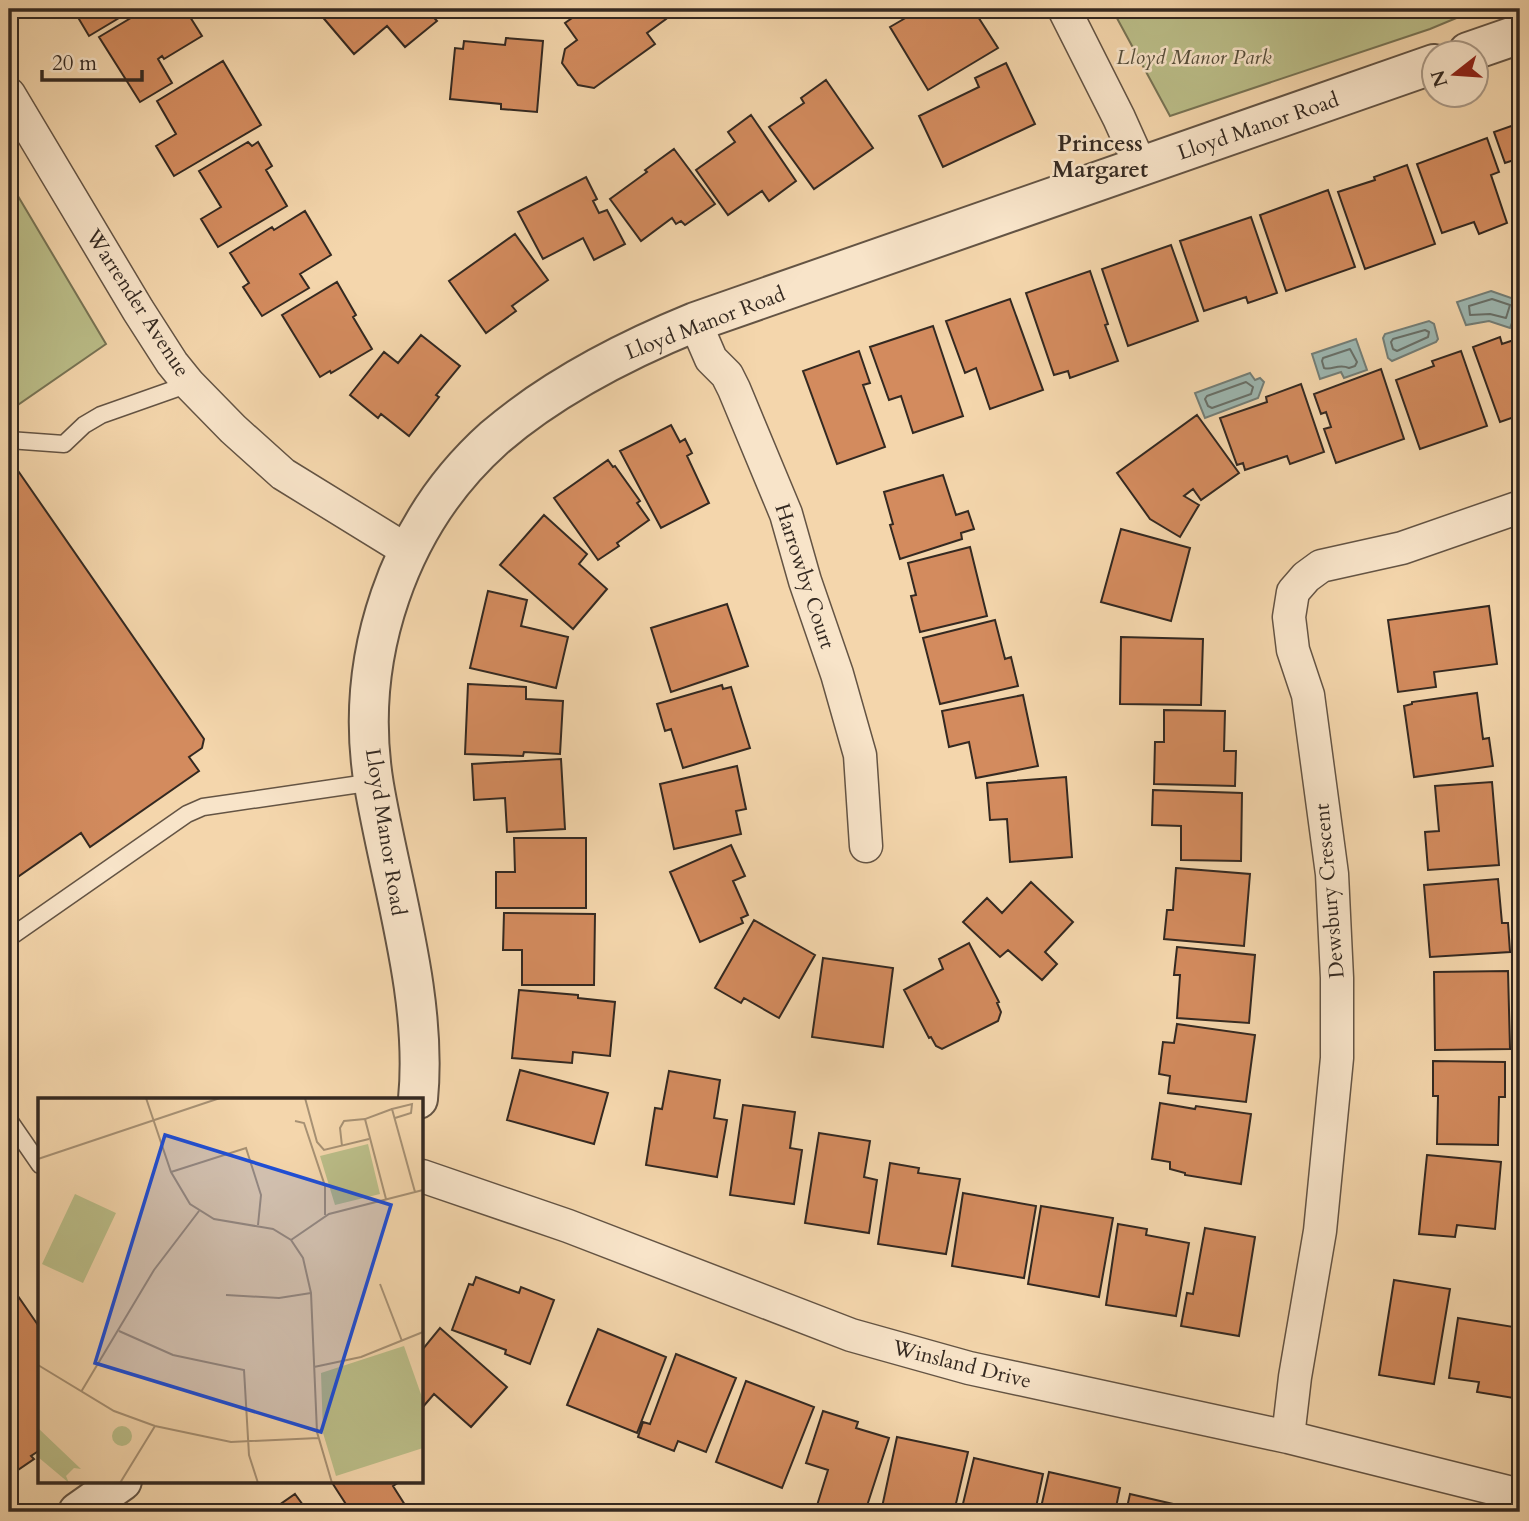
<svg xmlns="http://www.w3.org/2000/svg" width="1529" height="1521" viewBox="0 0 1529 1521" font-family="Cardo,serif">
  <style>
    .green { fill: #bbbe89; stroke: #787455; stroke-width: 2 }
    .water { fill: #9db7b1; stroke: #737e77; stroke-width: 2 }
    .lines { fill: none; stroke-linecap: round; stroke-linejoin: round }
    .shore { stroke: #687069; stroke-width: 2 }
    .building { fill: #d38b5e; stroke: #342921; stroke-width: 2 }
    .service-casing { stroke: #645444; stroke-width: 19 }
    .minor-casing { stroke: #645444; stroke-width: 35 }
    .tertiary-casing { stroke: #645444; stroke-width: 42 }
    .service { stroke: #f8e4c9; stroke-width: 16 }
    .minor { stroke: #f8e4c9; stroke-width: 32 }
    .tertiary { stroke: #f8e4c9; stroke-width: 38 }
    .labels { text-anchor: middle; stroke-width: 5; stroke-linejoin: round; paint-order: stroke }
    .park-label { font-size: 21px; font-style: italic; fill: #564e3b; stroke: #f8e4c9 }
    .street-label { font-size: 21px; fill: #342921; stroke: #f8e4c9 }
    .neighbourhood-label { font-size: 23px; font-weight: bold; fill: #342921; stroke: #f8e4c9 }
    .inset-road { fill: none; stroke: #a79174; stroke-width: 2 }
    .view { fill: #1d4ed8; fill-opacity: 0.15; stroke: #1d4ed8; stroke-width: 3.5 }
    .inset-edge { fill: none; stroke: #342921; stroke-width: 3.5 }
  </style>
  <rect width="100%" height="100%" fill="#f4d6ac"/>
  <filter id="stains"><feTurbulence type="fractalNoise" baseFrequency=".00286" numOctaves="4"/><feColorMatrix values="0 0 0 0 .2 0 0 0 0 .09 0 0 0 0 .02 0 0 0 .5 -.17"/></filter>
  <radialGradient id="worn" r=".72"><stop offset=".6" stop-color="#630" stop-opacity="0"/><stop offset="1" stop-color="#630" stop-opacity=".3"/></radialGradient>
  <!-- green -->
  <path class="green" d="M1112 9H1478L1430 29 1170 116Z
    M9 181 106 344 9 411Z"/>
  <!-- water -->
  <path class="water" d="M1491 291 1520 301 1510 328 1489 321 1466 325 1457 302Z
    M1429 321 1434 324 1438 339 1436 342 1392 361 1388 358 1383 338 1385 334Z
    M1356 339 1367 370 1344 378 1341 372 1320 379 1312 354Z
    M1250 373 1255 380 1260 378 1264 382 1258 398 1205 418 1195 393Z"/>
  <g class="lines">
    <!-- shore -->
    <path class="shore" d="M1492 299 1510 305 1506 318 1490 314 1470 315 1469 306Z
      M1425 330 1429 332 1428 337 1397 351 1393 349 1391 342 1393 339Z
      M1350 349 1357 362 1355 366 1349 368C1338 363 1332 371 1324 368L1322 361 1323 358Z
      M1246 382 1253 387 1251 394 1212 408 1208 406 1205 399 1207 396Z"/>
  </g>
  <!-- building -->
  <path class="building" d="M73 9H134L89 36Z
    M146 9H185L202 36 164 59 162 56 158 59 172 83 140 102 99 37Z
    M326 9H426L437 21 405 47 387 26 354 54 320 14Z
    M585 9H658L666 19 647 33 655 44 594 88 578 85 562 63 565 49 577 40 565 23Z
    M921 9H973L998 48 928 90 890 27Z
    M506 38 543 41 537 112 501 109V104L450 99 455 48 463 49 464 41 505 45Z
    M223 61 261 125 174 176 156 146 176 134 157 101Z
    M1006 63 1035 124 943 167 919 116 979 87 975 78Z
    M826 80 873 148 814 189 769 127 804 103 801 98Z
    M751 115 796 181 769 201 762 191 728 215 696 170 735 142 728 132Z
    M1520 123V169L1517 159 1505 163 1494 132Z
    M1487 138 1499 172 1491 175 1507 223 1479 234 1474 222 1442 233 1417 164Z
    M248 142 252 146 258 142 272 166 266 170 287 206 218 247 201 219 221 207 199 171Z
    M674 149 715 204 685 225 681 221 676 224 672 218 641 241 610 199 647 172 645 170Z
    M1407 165 1435 244 1365 269 1338 192 1375 180 1374 177Z
    M586 177 597 199 593 201 599 213 607 210 625 244 594 260 583 238 543 259 518 212Z
    M1328 190 1355 267 1286 291 1260 215Z
    M305 211 331 255 300 274 309 288 262 316 243 287 249 283 230 253 272 227 274 230Z
    M1251 217 1277 293 1248 303 1246 297 1204 311 1180 241Z
    M515 234 548 280 512 306 516 311 486 333 449 281Z
    M1171 245 1198 321 1128 346 1102 269Z
    M1090 271 1108 324 1105 325 1118 361 1070 378 1068 371 1054 375 1026 293Z
    M337 282 356 315 353 317 372 349 331 373 330 371 320 377 282 315Z
    M1010 299 1043 390 990 409 976 368 965 373 946 321Z
    M933 326 963 416 913 433 901 396 889 400 870 347Z
    M421 335 460 366 436 395 439 397 409 436 381 414 378 418 350 395 384 352 398 363Z
    M1500 337 1502 344 1520 338V415L1500 422 1473 347Z
    M859 351 870 383 863 385 885 447 837 464 803 371Z
    M1461 351 1487 426 1420 449 1396 380 1434 366 1432 361Z
    M1381 369 1404 439 1336 463 1324 429 1331 427 1326 412 1321 414 1314 394Z
    M1301 384 1324 452 1290 464 1287 456 1245 470 1243 463 1237 465 1220 418 1267 402 1266 397Z
    M1197 415 1239 473 1201 500 1193 489 1184 496 1199 505 1180 537 1150 519 1117 473Z
    M671 425 680 442 685 439 692 453 687 456 709 503 661 528 620 451Z
    M608 460 613 467 615 466 640 501 637 503 649 520 617 543 619 546 598 560 554 498Z
    M14 465 204 739 202 748 189 757 199 771 90 847 81 833 9 883V468Z
    M943 475 956 515 968 511 974 529 961 533 962 539 900 559 890 525 893 524 884 492Z
    M544 515 587 554 579 564 607 589 573 629 500 565Z
    M1121 529 1190 548 1171 621 1101 602Z
    M970 547 987 616 920 632 911 596 916 595 908 563Z
    M488 591 527 600 521 626 568 637 556 688 470 668Z
    M727 604 748 666 671 692 651 628Z
    M1489 606 1497 664 1434 672 1436 687 1398 692 1388 620Z
    M995 620 1005 659 1011 657 1018 686 940 704 923 638Z
    M1121 637 1203 639 1201 705 1120 704Z
    M468 684 526 687V699L563 701 560 754 524 752 523 756 465 754Z
    M722 685 723 689 731 687 750 748 683 768 671 729 665 731 657 704Z
    M1477 693 1483 739 1489 738 1493 766 1414 777 1404 706 1412 704V702Z
    M1023 695 1038 766 976 778 969 742 949 747 942 711Z
    M1164 710 1225 711 1224 751H1236L1235 786 1154 784 1155 742H1164Z
    M561 759 565 829 507 832 505 798 474 800 472 764Z
    M737 766 746 809 736 811 741 834 674 849 660 784Z
    M1066 777 1072 857 1010 862 1007 819 990 820 987 783Z
    M1492 782 1499 865 1428 870 1425 832 1439 831 1435 786Z
    M1153 790 1242 793 1241 861 1181 860V826L1152 825Z
    M514 838H586V908H496V872H515Z
    M731 845 745 876 733 881 748 915 741 918 743 923 700 942 670 872Z
    M1176 868 1250 874 1244 946 1164 939 1167 910H1173Z
    M1498 879 1502 923H1508L1510 952 1430 957 1424 885Z
    M1031 882 1073 922 1045 952 1057 964 1042 980 1008 950 1000 957 963 922 987 898 1002 913Z
    M504 913 595 914 594 985H522V950H503Z
    M754 920 815 955 779 1018 744 998 741 1003 715 988Z
    M969 943 999 1002 997 1003 1001 1012 998 1021 942 1049 936 1046 931 1037 929 1038 904 990 943 969 939 959Z
    M1177 947 1255 955 1249 1023 1177 1018 1180 975H1174Z
    M823 958 893 968 883 1047 812 1037Z
    M1508 971 1510 1049 1435 1050 1434 972Z
    M519 990 578 995V998L615 1002 610 1056 573 1052 572 1063 512 1058Z
    M1177 1024 1255 1035 1246 1102 1168 1093 1170 1076 1159 1074 1163 1042 1174 1043Z
    M1433 1061 1505 1062V1097H1499L1498 1145 1437 1144 1438 1096H1433Z
    M520 1070 608 1093 594 1144 507 1120Z
    M669 1071 720 1080 714 1118 727 1120 717 1177 646 1165 655 1108 662 1109Z
    M1160 1103 1195 1109 1196 1106 1251 1114 1241 1184 1185 1175V1173L1170 1169V1162L1152 1159Z
    M743 1105 795 1112 790 1148 802 1150 794 1204 730 1195Z
    M819 1133 870 1141 864 1177 877 1180 869 1233 805 1223Z
    M1427 1155 1501 1162 1495 1229 1457 1225 1455 1237 1419 1234Z
    M890 1163 919 1168 918 1173 960 1179 946 1254 878 1244Z
    M963 1193 1036 1206 1024 1278 952 1266Z
    M1041 1206 1113 1218 1099 1297 1028 1284Z
    M1118 1224 1147 1229 1146 1235 1189 1243 1176 1316 1106 1305Z
    M1205 1228 1255 1237 1239 1336 1181 1326 1187 1293 1193 1294Z
    M476 1277 519 1293 521 1287 554 1300 530 1364 505 1354 506 1350 452 1330 469 1284 473 1285Z
    M1394 1280 1450 1289 1434 1384 1379 1375Z
    M9 1283 40 1328V1450L31 1456 34 1459 9 1476Z
    M1458 1318 1520 1328V1399L1477 1392 1479 1382 1449 1378Z
    M440 1328 507 1387 471 1427 434 1394 422 1408V1350Z
    M598 1329 666 1357 637 1433 567 1405Z
    M676 1354 736 1378 706 1452 678 1441 674 1451 638 1437 643 1422 650 1424Z
    M746 1381 814 1407 782 1488 716 1462Z
    M823 1411 858 1422 856 1428 889 1438 865 1512H815L828 1470 806 1463Z
    M897 1437 968 1452 954 1512H881Z
    M974 1458 1043 1474 1035 1512H961Z
    M1049 1472 1120 1488 1115 1512H1040Z
    M331 1481H401L393 1486 405 1505 394 1512H351Z
    M295 1494 308 1512H269Z
    M1130 1494 1195 1509 1194 1512H1126Z"/>
  <g class="lines">
    <defs>
      <path id="service" d="M9 440 64 444 84 425 101 415 189 384
        M9 938 187 814 203 807 374 782
        M9 1120 40 1165"/>
      <path id="minor" d="M1064 9 1119 118 1141 167
        M9 94 138 310 172 363 189 384 233 429 283 474 408 551
        M695 322 711 359 727 375 734 389 786 514 805 581 837 674 860 755 866 846
        M422 1176 568 1226 851 1335 969 1368 1288 1437 1520 1495
        M1288 1437 1295 1377 1320 1231 1337 1058V978L1332 874 1308 695 1293 650 1289 617 1293 592 1306 577 1321 566 1402 548 1520 507"/>
      <path id="tertiary" d="M1468 52 1520 34
        M418 1099C428 997 391 885 374 785 353 658 398 524 494 438 553 387 624 351 695 322L1434 64
        M78 1512 122 1481"/>
    </defs>
    <!-- service casing -->
    <use href="#service" class="service-casing"/>
    <!-- minor casing -->
    <use href="#minor" class="minor-casing"/>
    <!-- tertiary casing -->
    <use href="#tertiary" class="tertiary-casing"/>
    <!-- service -->
    <use href="#service" class="service"/>
    <!-- minor -->
    <use href="#minor" class="minor"/>
    <!-- tertiary -->
    <use href="#tertiary" class="tertiary"/>
  </g>
  <g class="labels">
    <!-- park labels -->
    <g class="park-label">
      <text x="1194" y="64">Lloyd Manor Park</text>
    </g>
    <!-- street labels -->
    <g class="street-label">
      <text transform="translate(1258 126) rotate(-19)" y="7">Lloyd Manor Road</text>
      <text transform="translate(138 303) rotate(57)" y="7">Warrender Avenue</text>
      <text transform="translate(705 323) rotate(-21)" y="7">Lloyd Manor Road</text>
      <text transform="translate(805 576) rotate(72)" y="7">Harrowby Court</text>
      <text transform="translate(386 832) rotate(81)" y="7">Lloyd Manor Road</text>
      <text transform="translate(1329 891) rotate(-95)" y="7">Dewsbury Crescent</text>
      <text transform="translate(962 1364) rotate(14)" y="7">Winsland Drive</text>
    </g>
    <!-- neighbourhood labels -->
    <g class="neighbourhood-label">
      <text x="1100" y="151">Princess<tspan x="1100" dy="26">Margaret</tspan></text>
    </g>
  </g>
  <!-- overview -->
  <g transform="translate(38 1098)">
    <rect width="385" height="385" fill="#f4d6ac"/>
    <path d="M330 46 342 96 297 107 282 58ZM37 96 78 115 45 185 4 166ZM366 248 385 302V350L298 378 285 335 283 275ZM74 338a10 10 0 1 1 20 0a10 10 0 1 1-20 0ZM0 330 43 371 36 370 28 378 31 385 0 359Z" fill="#bbbe89"/>
    <path class="inset-road" d="M108 0 133 74 152 106 176 121 235 131 253 142 265 160 273 195 279 334 294 385M267 0 279 44 286 52 331 41M357 20 373 15 374 6 354 11 377 94M257 23 266 25 287 88V117M304 48 302 30 306 23 327 21M0 61 182 0M133 74 208 50 223 97 220 127M348 101 327 21 354 11M253 142 291 116 385 92M342 186 364 243M188 197 241 200 273 195M81 233 135 257 206 272 211 357 220 385M0 267 76 313 117 328 193 344 280 340M276 269 323 259 385 234M43 294 116 172 161 113M82 385 117 328"/>
    <path class="view" d="M127 37 353 107 283 334 57 265Z"/>
    <rect width="385" height="385" class="inset-edge"/>
  </g>
  <!-- margin -->
  <rect width="1529" height="1521" fill="none" stroke="#f4d6ac" stroke-width="35"/>
  <rect x="10" y="10" width="1508" height="1500" fill="none" stroke="#342921" stroke-width="3.5"/>
  <rect x="18" y="18" width="1494" height="1486" fill="none" stroke="#342921" stroke-width="2"/>
  <!-- north arrow -->
  <g transform="translate(1455 74) rotate(253)"><circle r="33" fill="#f8e4c9" stroke="#aa9986" stroke-width="2"/>
  <path d="M0-5L12 26L0 18L-12 26Z" fill="#8f2418"/>
  <text y="-10" font-size="19" font-weight="bold" text-anchor="middle" fill="#342921">N</text>
  </g>
  <!-- scale -->
  <path d="M42 70v10h100v-10" fill="none" stroke="#342921" stroke-width="3.5"/>
  <text x="52" y="70" font-size="21" fill="#342921" stroke="#f8e4c9" stroke-width="5" paint-order="stroke">20 m</text>
  <rect width="100%" height="100%" filter="url(#stains)"/>
  <rect width="100%" height="100%" fill="url(#worn)"/>
</svg>
